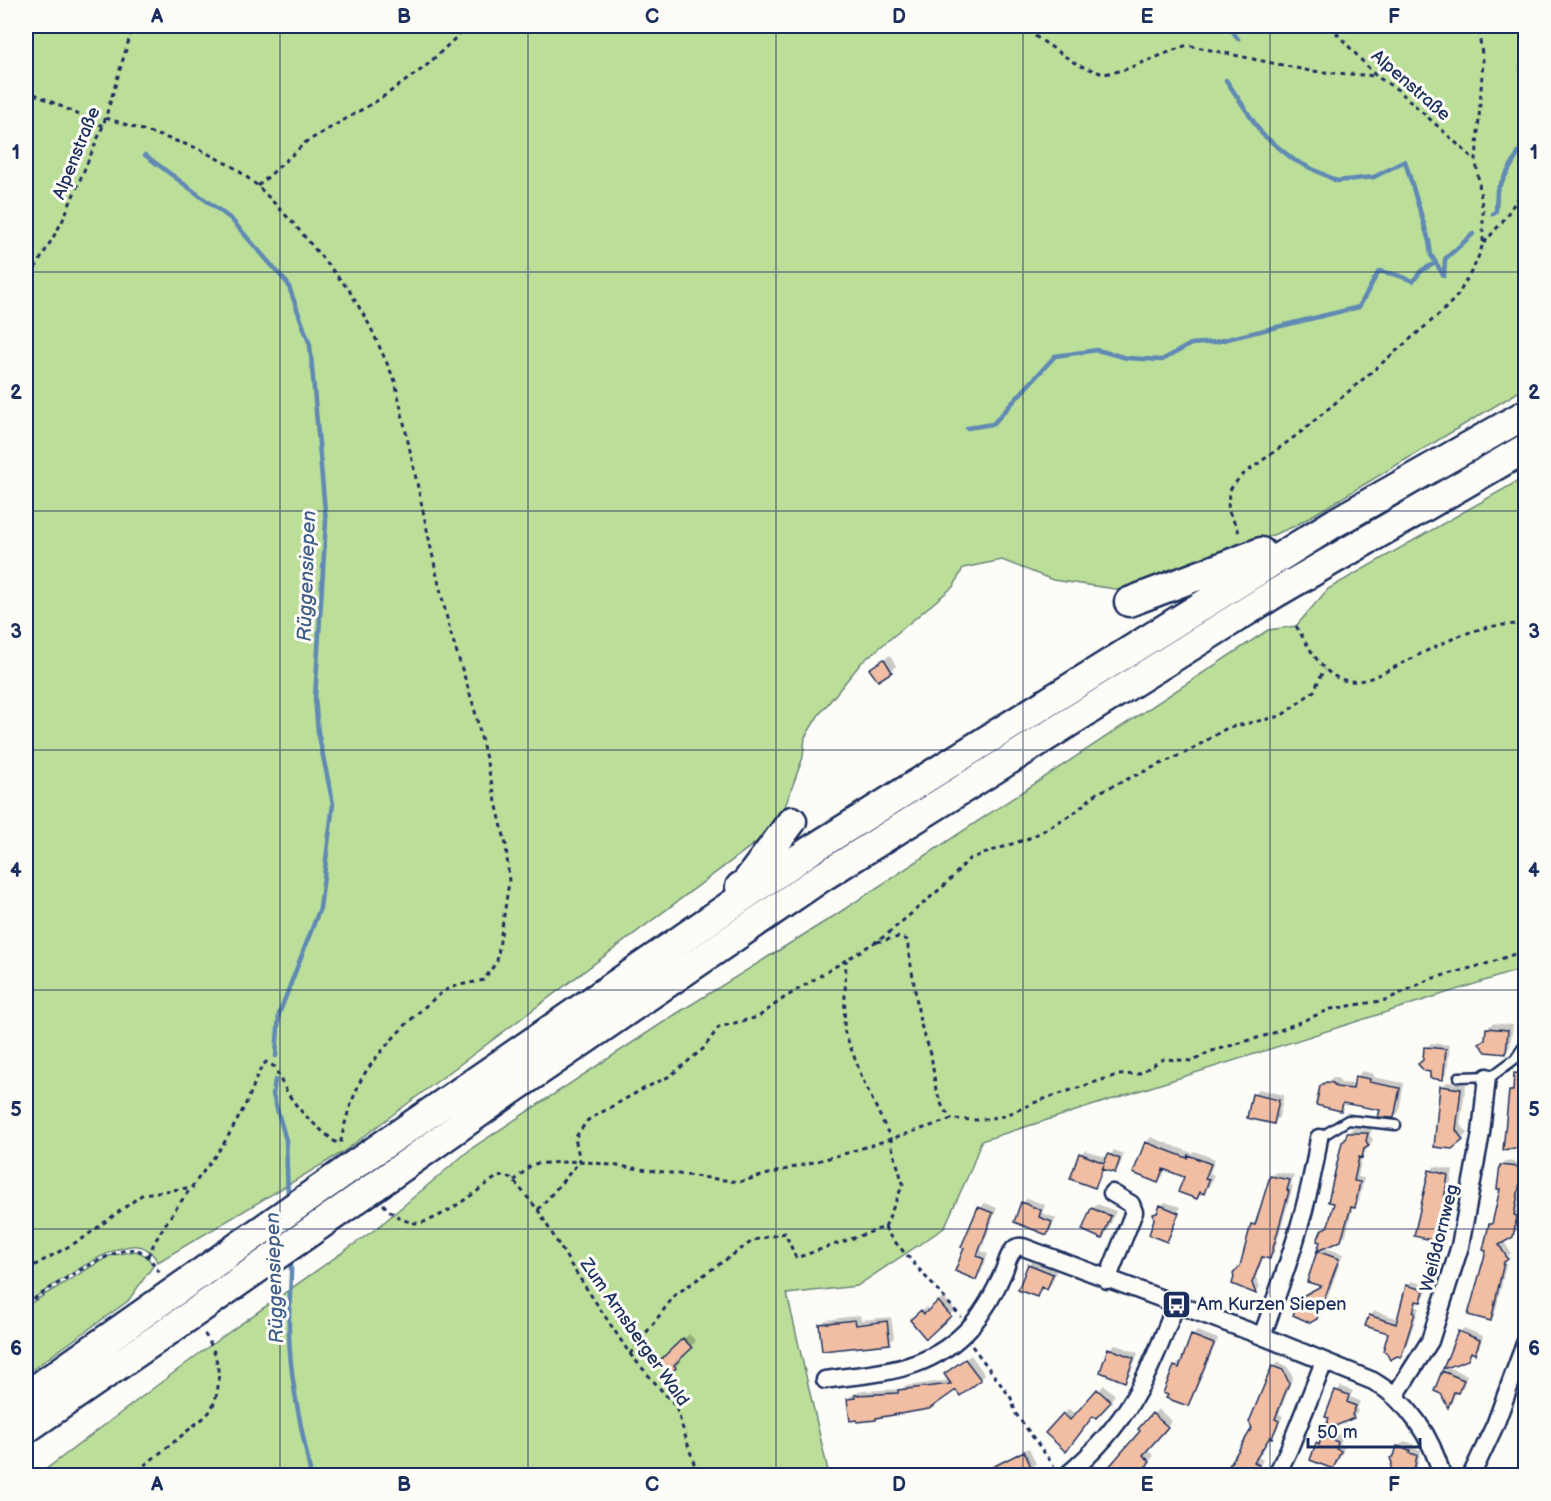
<svg xmlns="http://www.w3.org/2000/svg" width="1551" height="1501" viewBox="0 0 1551 1501" font-family="'Balsamiq Sans',sans-serif">
  <style>
    .green { fill: #bbde98; stroke: #6b867b; stroke-width: 1.5 }
    .shadow { fill: #0003 }
    .lines { fill: none; stroke-linecap: round; stroke-linejoin: round }
    .stream { stroke: #608ab4; stroke-width: 4.5 }
    .building { fill: #f1bea3; stroke: #1b2f5e; stroke-width: 1.5 }
    .lane-casing { stroke: #1b2f5e; stroke-width: 13 }
    .street-casing { stroke: #1b2f5e; stroke-width: 21 }
    .highway-casing { stroke: #1b2f5e; stroke-width: 33 }
    .path { stroke: #1b2f5e; stroke-width: 3; stroke-dasharray: 4.5 4.5; stroke-linecap: butt }
    .lane { stroke: #fdfcf7; stroke-width: 8 }
    .street { stroke: #fdfcf7; stroke-width: 16 }
    .highway { stroke: #fdfcf7; stroke-width: 28 }
    .highway-bridge-casing { stroke: #1b2f5e; stroke-width: 33; stroke-linecap: butt }
    .highway-bridge { stroke: #fdfcf7; stroke-width: 28 }
    .grid { fill: none; stroke: #1b2f5e; stroke-width: 1.5; stroke-opacity: 0.55 }
    .labels { text-anchor: middle; stroke-width: 6; stroke-linejoin: round; paint-order: stroke }
    .street-label { font-size: 18px; fill: #1b2f5e; stroke: #fdfcf7 }
    .poi-label { font-size: 18px; fill: #1b2f5e; stroke: #fdfcf7; text-anchor: start }
    .water-label { font-size: 20px; font-style: italic; fill: #3e5d89; stroke: #fdfcf7 }
    .neatline { fill: none; stroke: #1b2f5e; stroke-width: 2 }
    .grid-label { font-size: 20px; text-anchor: middle; font-weight: bold; fill: #1b2f5e }
  </style>
  <rect width="100%" height="100%" fill="#fdfcf7"/>
  <filter id="ink" filterUnits="userSpaceOnUse"><feTurbulence type="fractalNoise" baseFrequency=".0167" numOctaves="2"/><feDisplacementMap in="SourceGraphic" scale="12" xChannelSelector="R" yChannelSelector="G"/><feConvolveMatrix kernelMatrix="1 2 1 2 8 2 1 2 1" color-interpolation-filters="sRGB"/></filter>
  <g filter="url(#ink)">
    <!-- green -->
    <path class="green" d="M26 26H1525V388L1295 526 1171 577 1129 591 1053 580 1002 560 963 568 954 586 861 663 818 716 805 737 803 757 778 826 343 1152 158 1262C153 1254 148 1247 137 1246 111 1243 50 1288 26 1303Z
      M1525 477V968L981 1141 971 1169 944 1228 857 1286 787 1294 829 1475 37 1476 208 1347 377 1228 472 1148 676 1014 834 916 1268 630 1296 626 1328 589Z
      M136 1251 147 1256 153 1266 128 1301 26 1374V1306L109 1256Z"/>
    <!-- shadow -->
    <path class="shadow" d="M890 655 896 666 891 671 871 669Z
      M1493 1023 1513 1025 1510 1047 1505 1052 1486 1040 1487 1028Z
      M1431 1043 1450 1045 1447 1073 1442 1078 1432 1071 1424 1059 1426 1048Z
      M1521 1069H1526V1141L1521 1145 1510 1091 1515 1087 1516 1074Z
      M1362 1071 1374 1074 1373 1077 1404 1083 1399 1112 1394 1117 1382 1109 1346 1102 1341 1109 1321 1087 1333 1077 1339 1079 1341 1083 1355 1084 1357 1077Z
      M1447 1082 1466 1084 1460 1124 1468 1133 1451 1147 1441 1087Z
      M1259 1089 1284 1095 1279 1117 1274 1122 1253 1095Z
      M1353 1128 1372 1129 1370 1135 1373 1140 1362 1156 1358 1177 1364 1178 1359 1201 1353 1207 1346 1235 1341 1240 1323 1247 1343 1254 1322 1313 1316 1318 1300 1299 1305 1293 1322 1285 1309 1281 1322 1242 1323 1230 1330 1224 1348 1133Z
      M1151 1137 1192 1153 1194 1151 1215 1159 1210 1173 1214 1175 1209 1187 1197 1198 1186 1177 1166 1169 1163 1176 1158 1181 1146 1143Z
      M1085 1150 1108 1158 1114 1150 1124 1154 1119 1167 1114 1172 1104 1168 1099 1182 1094 1187 1080 1154Z
      M1506 1161 1523 1163 1526 1171 1518 1210 1521 1211 1518 1230 1503 1240 1511 1253 1508 1256 1495 1314 1490 1319 1487 1250 1491 1225 1494 1222 1502 1188 1501 1166Z
      M1435 1166 1453 1170 1445 1213 1450 1214 1445 1235 1440 1240 1430 1171Z
      M1276 1172 1294 1175 1291 1185 1293 1186 1274 1253 1269 1258 1264 1256 1256 1277 1260 1287 1256 1292 1234 1283 1241 1267 1253 1225 1259 1219 1271 1177Z
      M1027 1198 1045 1205 1042 1213 1056 1218 1052 1228 1047 1233 1023 1203Z
      M1165 1202 1180 1207 1168 1237H1170L1167 1240 1154 1215Z
      M985 1203 997 1208 981 1251 988 1254 981 1273 976 1278 957 1271 980 1208Z
      M1097 1204 1116 1211 1107 1232 1102 1238 1092 1209Z
      M1034 1260 1057 1269 1052 1283 1047 1288 1043 1287 1037 1295 1029 1265Z
      M1412 1281 1428 1286 1425 1296 1419 1300 1416 1307 1419 1308 1405 1350 1400 1355 1390 1332 1370 1316 1375 1311 1399 1319 1408 1285Z
      M943 1297 955 1310 926 1337 912 1320 926 1307 929 1310Z
      M860 1315 861 1320 891 1317 894 1337 889 1343 820 1325 826 1320Z
      M1464 1328 1483 1336 1479 1348 1467 1358 1460 1332Z
      M1197 1331 1218 1339 1192 1399 1187 1404 1175 1367 1180 1362 1182 1363 1192 1336Z
      M689 1334 696 1341 678 1359 681 1361 668 1373 659 1363Z
      M1115 1344 1138 1353 1130 1375 1124 1380 1110 1349Z
      M971 1355 985 1375 980 1379 876 1419 848 1399 853 1394 862 1391 902 1389 905 1386 951 1380V1370Z
      M1278 1362 1287 1366 1293 1377 1279 1414 1283 1416 1276 1431 1259 1445 1264 1448 1258 1457 1263 1460 1254 1476H1234L1253 1428 1273 1367Z
      M1448 1367 1467 1375 1463 1387 1456 1391 1452 1402 1448 1406 1443 1372Z
      M1104 1385 1115 1395 1102 1411 1094 1414 1066 1450 1064 1414 1069 1409 1076 1415Z
      M1341 1386 1353 1391 1350 1397 1360 1401 1357 1409 1358 1412 1353 1417 1337 1391Z
      M1158 1409 1172 1421 1147 1449 1154 1456 1136 1476 1140 1429Z
      M1329 1431 1343 1436 1340 1444 1345 1446 1338 1462 1333 1467 1317 1444Z
      M1404 1441 1414 1444 1413 1448 1421 1450 1415 1476H1395L1396 1454 1398 1447Z
      M1029 1448 1036 1464 1026 1476H972Z
      M957 1471 958 1476H937L944 1475 946 1472Z"/>
    <g class="lines">
      <!-- stream -->
      <path class="stream" d="M1229 26 1238 39
        M1526 60 1521 69 1526 79
        M1226 80 1262 134 1294 160 1337 181 1374 177 1405 161 1429 241 1431 255 1444 276
        M145 155 231 219 288 284 310 345 326 522 315 698 318 732 333 804 320 908 279 1014 276 1056
        M1493 214 1496 211 1497 190 1518 154 1526 137
        M1444 276 1445 259 1473 234
        M967 428 993 424 1055 356 1097 350 1127 358 1162 360 1191 344 1215 342 1359 307 1379 271 1397 275 1413 281 1422 270 1436 263
        M275 1080 273 1095 286 1140 288 1199
        M291 1258C292 1283 288 1308 289 1333 290 1380 301 1425 310 1471L309 1476"/>
    </g>
    <!-- building -->
    <path class="building" d="M884 659 892 672 878 681 869 669Z
      M1486 1028 1508 1030 1506 1054 1486 1052 1479 1044 1485 1040Z
      M1424 1047 1446 1049 1443 1080 1430 1078V1072L1424 1071 1418 1064 1423 1060Z
      M1514 1073 1526 1074V1138H1523L1522 1147 1503 1150 1509 1091H1513Z
      M1355 1076 1370 1079 1369 1082 1400 1088 1394 1118 1378 1117 1380 1110 1343 1103 1341 1111 1316 1105 1320 1086 1326 1082 1333 1083 1336 1087 1353 1089Z
      M1440 1086 1461 1089 1456 1130 1463 1140 1452 1149 1434 1147Z
      M1252 1094 1279 1100 1274 1124 1247 1118Z
      M1347 1133H1368L1366 1141 1369 1146 1364 1149 1362 1158 1359 1157 1354 1181 1360 1182 1355 1208 1351 1207 1341 1241 1317 1251 1339 1259 1317 1319 1310 1323 1293 1315 1299 1298 1321 1286 1307 1282 1320 1242 1317 1241 1322 1229 1327 1227 1329 1222 1334 1203 1328 1202 1342 1142 1345 1140Z
      M1145 1142 1187 1158 1188 1155 1211 1164 1205 1179 1209 1180 1204 1194 1200 1192 1197 1199 1178 1192 1184 1177 1163 1169 1158 1183 1133 1173Z
      M1079 1153 1104 1163 1108 1154 1120 1159 1115 1173 1102 1169 1104 1165 1095 1188 1070 1179Z
      M1500 1165 1518 1167 1522 1172 1514 1215 1517 1216 1513 1237 1499 1245 1508 1259 1504 1262 1491 1321 1468 1315 1486 1251 1483 1250 1489 1224H1492L1500 1189H1497Z
      M1429 1170 1448 1175 1441 1218 1445 1219 1440 1242 1414 1236Z
      M1270 1176 1290 1180 1287 1190 1289 1191 1270 1259 1262 1257 1252 1283 1256 1294 1232 1284 1234 1277 1233 1274 1240 1266 1251 1224 1255 1225Z
      M1021 1202 1041 1210 1039 1217 1052 1222 1047 1235 1014 1222Z
      M1160 1205 1179 1213 1167 1242 1149 1235 1154 1219 1153 1214 1157 1213Z
      M978 1207 993 1213 977 1256 984 1259 976 1280 955 1271 964 1248 961 1247Z
      M1091 1208 1111 1216 1102 1239 1082 1230Z
      M1028 1264 1053 1274 1047 1290 1041 1287 1037 1297 1018 1290Z
      M1406 1285 1424 1290 1421 1302 1416 1301 1413 1312 1415 1313 1401 1357 1397 1356 1390 1360 1386 1352 1383 1351 1388 1333 1365 1326 1369 1315 1396 1324Z
      M938 1301 951 1316 926 1339 910 1320 921 1310 924 1314Z
      M855 1320 856 1325 887 1321 890 1344 822 1351 819 1324Z
      M1458 1331 1480 1340 1475 1354 1471 1352 1468 1360 1443 1369Z
      M1191 1335 1214 1344 1188 1406 1166 1398 1168 1395 1163 1393 1174 1366 1179 1368Z
      M683 1338 692 1348 674 1365 676 1368 668 1375 657 1363Z
      M1108 1348 1134 1358 1125 1382 1100 1372Z
      M965 1359 981 1380 960 1396 956 1390 929 1409 876 1418V1420L857 1422V1420L850 1421 847 1399 855 1398V1395L898 1393V1390L951 1384 944 1374Z
      M1272 1366 1283 1370 1289 1383 1275 1419 1279 1421 1272 1438 1270 1437 1254 1462 1259 1465 1253 1476H1237L1227 1469 1252 1428 1249 1422Z
      M1442 1371 1464 1380 1458 1393 1454 1392 1448 1408 1441 1394 1434 1391Z
      M1097 1389 1111 1402 1096 1418 1093 1416 1066 1452 1045 1433 1063 1413 1070 1420Z
      M1335 1390 1349 1395 1347 1402 1356 1406 1352 1415 1354 1418 1324 1431 1329 1418 1325 1417Z
      M1152 1413 1168 1427 1143 1455 1150 1462 1137 1476H1101L1140 1431 1138 1429Z
      M1322 1436 1338 1442 1336 1449 1341 1451 1333 1469 1310 1460 1316 1443 1319 1445Z
      M1397 1446 1410 1450 1409 1453 1417 1455 1413 1476H1389L1392 1463 1390 1458 1394 1456Z
      M1024 1451 1032 1469 1027 1472 1025 1476H975Z"/>
    <g class="lines">
      <defs>
        <path id="lane" d="M1459 1077 1492 1076 1515 1059 1523 1047
          M1319 1138 1348 1120 1396 1125"/>
        <path id="street" d="M1107 1280 1134 1212 1131 1204 1112 1193
          M1262 1336C1286 1271 1309 1207 1319 1138
          M825 1380C884 1371 929 1373 972 1325 986 1309 995 1292 1003 1273 1006 1267 1007 1258 1012 1252 1015 1247 1018 1246 1023 1247L1262 1336 1373 1381C1408 1401 1432 1437 1442 1476
          M1395 1396 1430 1341 1460 1246 1481 1133 1487 1077
          M1066 1476C1129 1423 1147 1379 1176 1304
          M1276 1476 1289 1449 1324 1362
          M1471 1476 1495 1425 1526 1341"/>
        <path id="highway" d="M1129 602 1261 552
          M740 887 745 884 792 821
          M357 1163 811 850 1336 522 1526 414
          M374 1187 511 1090 822 877 1274 594 1526 448
          M26 1396 154 1306
          M26 1429 171 1329"/>
      </defs>
      <!-- lane casing -->
      <use href="#lane" class="lane-casing"/>
      <!-- street casing -->
      <use href="#street" class="street-casing"/>
      <!-- highway casing -->
      <use href="#highway" class="highway-casing"/>
      <!-- path -->
      <path class="path" d="M1020 26 1078 65 1104 74 1124 70 1187 45 1310 71 1376 76
        M1330 26 1376 76 1398 90 1476 161
        M26 90 103 126
        M106 118 197 148 235 168 258 186 294 224 349 290 370 326 395 381 437 576 450 631 474 707 506 845 509 882 497 961 484 980C473 983 458 984 448 989 425 1002 373 1056 361 1080 351 1101 344 1123 340 1146
        M258 186 306 142 380 99 425 67 468 26
        M1484 243 1502 222 1526 186
        M26 284 62 222 103 126 133 26
        M1239 532 1228 510 1229 491 1240 477 1301 432 1442 312 1458 295 1476 263 1483 244V213L1476 161 1483 61 1478 26
        M1296 626C1316 658 1330 695 1376 676 1422 656 1472 619 1526 625
        M877 942 899 937 907 940 920 1022 931 1054 936 1090 943 1108 952 1119
        M514 1181 532 1164 580 1161 739 1182 847 1153 952 1119 978 1120 1004 1116 1041 1100 1117 1075 1138 1074 1164 1059 1193 1061 1209 1052 1271 1034 1331 1009 1386 1000 1430 979 1486 964 1526 950
        M383 1204C392 1214 402 1221 415 1223 435 1225 480 1188 497 1177L507 1176 514 1181 538 1210 571 1265 630 1354 676 1407 698 1476
        M538 1210 580 1161 575 1138 588 1120 643 1089 670 1076 703 1049 719 1027 758 1017 784 998 885 936 946 884 969 859 1032 837 1074 813 1097 793 1189 751 1227 728 1281 716 1314 691 1324 669
        M885 1227 889 1235 961 1317
        M148 1256C166 1215 201 1178 226 1140 235 1124 245 1107 252 1090 256 1079 258 1071 266 1062L275 1067C291 1107 308 1119 340 1146
        M26 1270 82 1239 143 1194 194 1187
        M26 1304C47 1291 114 1244 137 1250 149 1253 155 1267 162 1276
        M972 1346 1011 1398 1016 1414 1054 1466
        M630 1354 675 1295 754 1240 785 1233 796 1258 885 1227 903 1184 892 1147 891 1139 863 1080 844 1030 846 960
        M130 1476C151 1460 172 1444 192 1427 198 1422 206 1417 210 1411 224 1387 220 1354 203 1332"/>
      <!-- lane -->
      <use href="#lane" class="lane"/>
      <!-- street -->
      <use href="#street" class="street"/>
      <!-- highway -->
      <use href="#highway" class="highway"/>
      <defs>
        <path id="highway-bridge" d="M154 1306 357 1163
          M171 1329 374 1187"/>
      </defs>
      <!-- highway-bridge casing -->
      <use href="#highway-bridge" class="highway-bridge-casing"/>
      <!-- highway-bridge -->
      <use href="#highway-bridge" class="highway-bridge"/>
    </g>
  </g>
  <!-- grid -->
  <path class="grid" d="M280 26V1476M528 26V1476M776 26V1476M1023 26V1476M1270 26V1476M26 272H1526M26 511H1526M26 750H1526M26 990H1526M26 1229H1526"/>
  <!-- icons -->
  <defs>
    <symbol id="bus-square" viewBox="-11 -11 22 22"><rect x="-9" y="-9" width="18" height="18" rx="4" fill="#1b2f5e" stroke="#fdfcf7"/><path d="M-5-6H5V4H4V6H2V4H-2V6H-4V4H-5ZM-3.5-4V0h7V-4ZM-3.5 1.2v1.5H-2V1.2ZM2 1.2v1.5H3.5V1.2Z" fill="#fff"/></symbol>
  </defs>
  <g fill-rule="evenodd">
    <use href="#bus-square" x="1160" y="1288" width="33" height="33"/>
  </g>
  <g class="labels">
    <!-- street labels -->
    <g class="street-label">
      <text transform="translate(1411 85) rotate(41)" y="6">Alpenstraße</text>
      <text transform="translate(76 153) rotate(-68)" y="6">Alpenstraße</text>
      <text transform="translate(1439 1238) rotate(-76)" y="6">Weißdornweg</text>
      <text transform="translate(635 1332) rotate(55)" y="6">Zum Arnsberger Wald</text>
    </g>
    <!-- poi labels -->
    <g class="poi-label">
      <text x="1197" y="1310">Am Kurzen Siepen</text>
    </g>
    <!-- water labels -->
    <g class="water-label">
      <text transform="translate(306 576) rotate(-88)" y="7">Rüggensiepen</text>
      <text transform="translate(274 1278) rotate(-92)" y="7">Rüggensiepen</text>
    </g>
  </g>
  <!-- margin -->
  <rect width="1551" height="1501" fill="none" stroke="#fdfcf7" stroke-width="66"/>
  <!-- scale -->
  <path d="M1308 1438v9h112v-9" fill="none" stroke="#1b2f5e" stroke-width="3"/>
  <text x="1317" y="1438" font-size="18" fill="#1b2f5e" stroke="#fdfcf7" stroke-width="4.5" paint-order="stroke">50 m</text>
  <rect x="33" y="33" width="1485" height="1435" class="neatline"/>
  <g class="grid-label">
    <text x="157" y="23">A</text>
    <text x="404" y="23">B</text>
    <text x="652" y="23">C</text>
    <text x="899" y="23">D</text>
    <text x="1147" y="23">E</text>
    <text x="1394" y="23">F</text>
    <text x="16" y="159">1</text>
    <text x="1534" y="159">1</text>
    <text x="16" y="399">2</text>
    <text x="1534" y="399">2</text>
    <text x="16" y="638">3</text>
    <text x="1534" y="638">3</text>
    <text x="16" y="877">4</text>
    <text x="1534" y="877">4</text>
    <text x="16" y="1116">5</text>
    <text x="1534" y="1116">5</text>
    <text x="16" y="1355">6</text>
    <text x="1534" y="1355">6</text>
    <text x="157" y="1491">A</text>
    <text x="404" y="1491">B</text>
    <text x="652" y="1491">C</text>
    <text x="899" y="1491">D</text>
    <text x="1147" y="1491">E</text>
    <text x="1394" y="1491">F</text>
  </g>
</svg>
